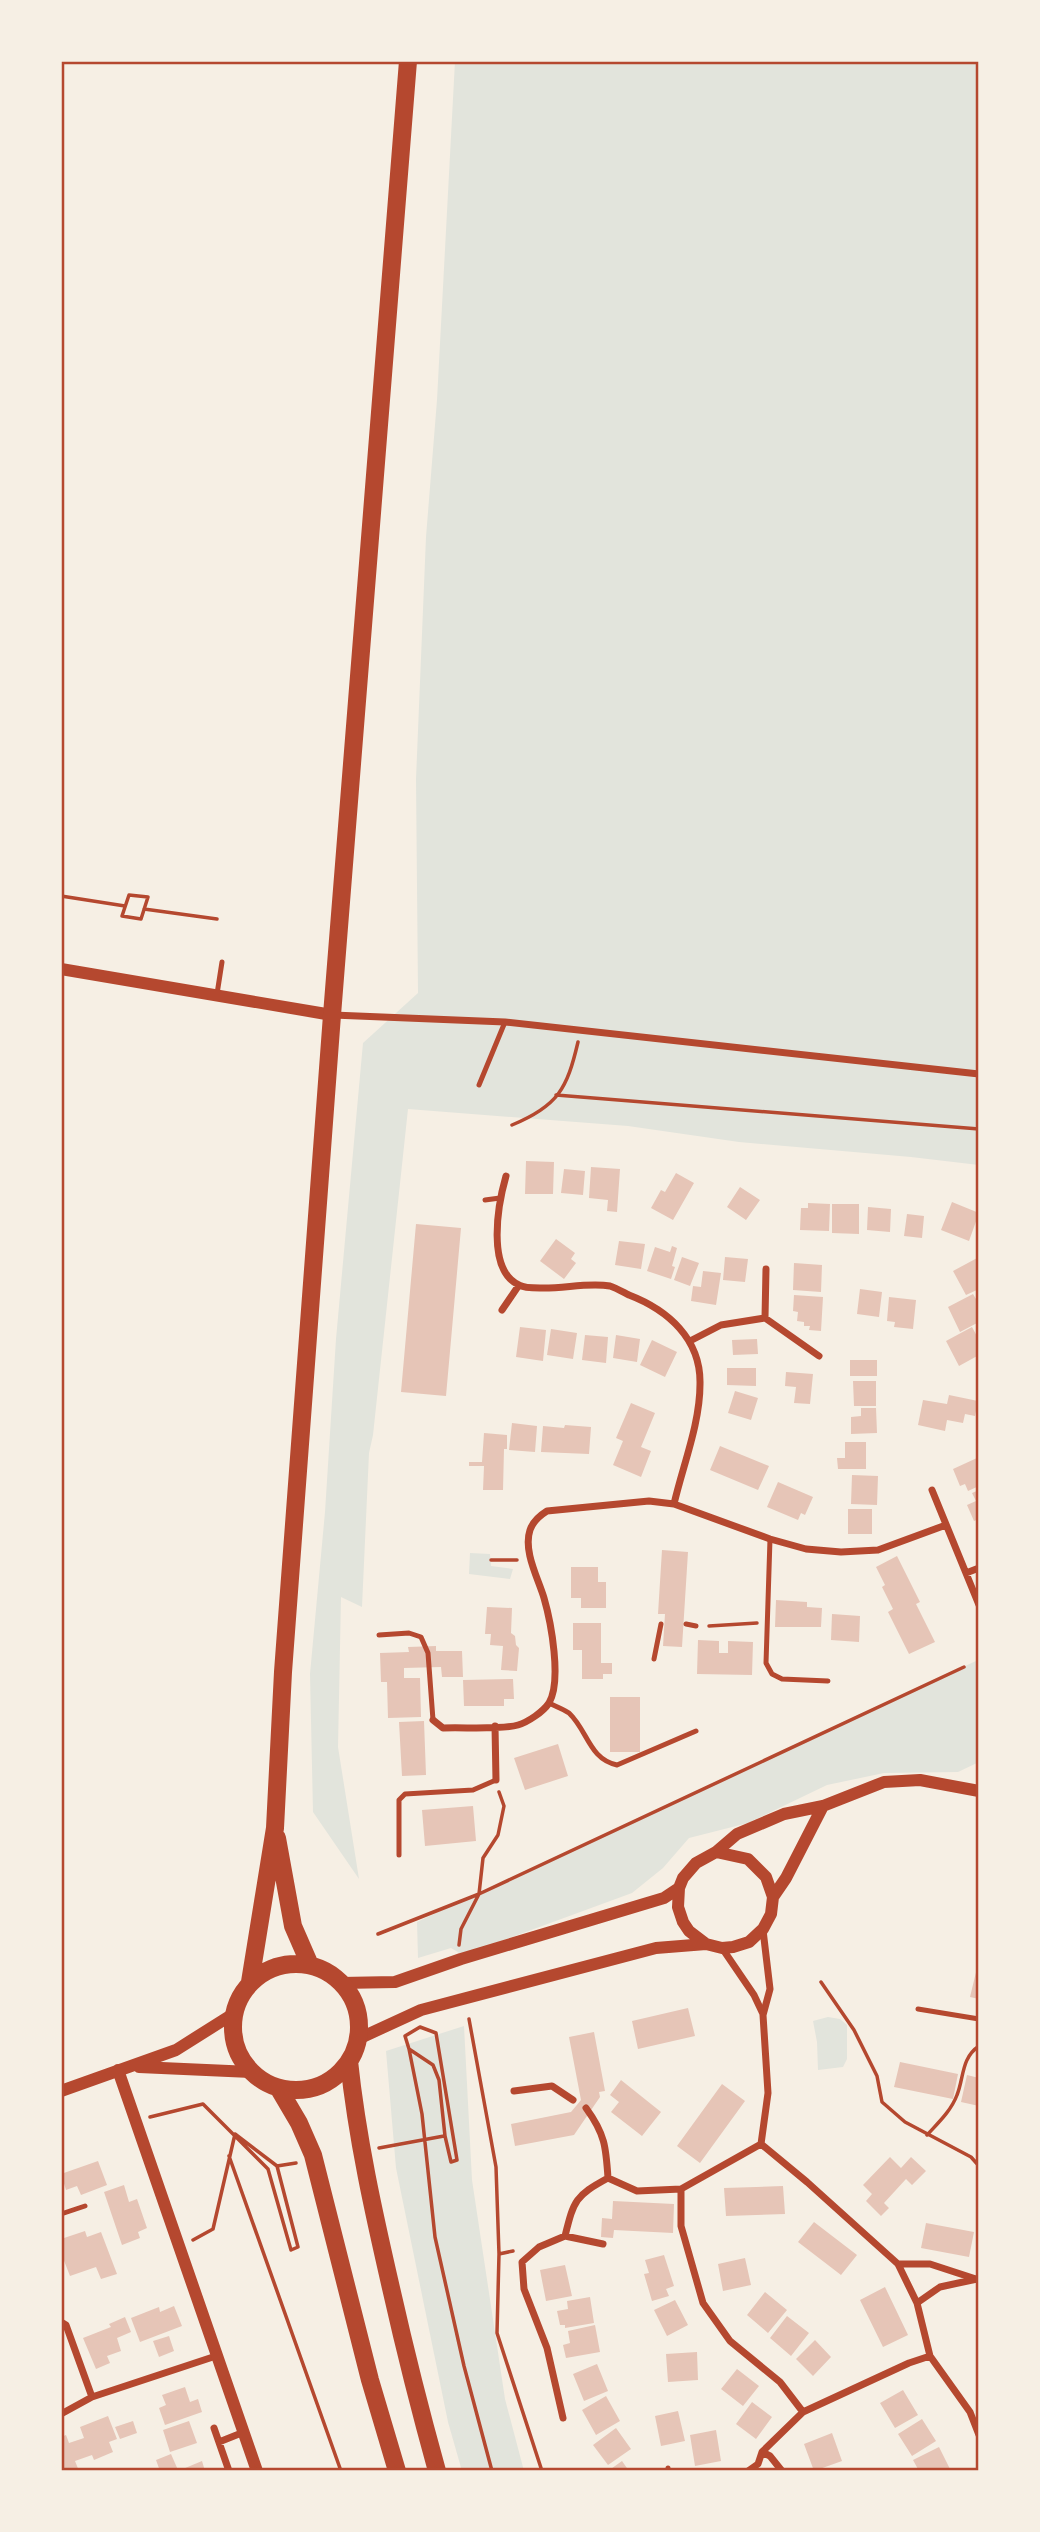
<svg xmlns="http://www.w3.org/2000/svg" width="1040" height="2532" viewBox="0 0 1040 2532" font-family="'Fira Sans',sans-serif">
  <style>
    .green { fill: #e2e4dc }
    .building { fill: #e6c5b7 }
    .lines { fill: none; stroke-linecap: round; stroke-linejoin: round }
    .path { stroke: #b5482f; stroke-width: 3.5 }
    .service { stroke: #b5482f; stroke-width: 5 }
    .minor { stroke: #b5482f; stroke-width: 7 }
    .tertiary { stroke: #b5482f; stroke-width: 12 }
    .trunk { stroke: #b5482f; stroke-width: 18 }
    .neatline { fill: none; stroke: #b5482f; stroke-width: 2.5 }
  </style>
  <rect width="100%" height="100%" fill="#f6efe4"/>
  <!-- green -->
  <path class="green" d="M455 61H979V1165L911 1157 739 1142 628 1126 408 1109 373 1435 369 1453 362 1607 341 1597 338 1747 359 1879 313 1812 310 1674 325 1512 336 1339 363 1043 418 993 416 779 426 537 437 400Z
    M470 1553 490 1554 491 1566 513 1569 510 1579 469 1574Z
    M978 1660 979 1762 958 1772 884 1773 827 1785 748 1823 689 1838 663 1868 632 1893 463 1955 451 1948 418 1958 417 1922Z
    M828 2017 840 2019 847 2025V2059L843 2067 818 2070 817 2042 813 2021Z
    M464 2026 472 2180 505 2399 524 2471H462L448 2422 396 2168 386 2051Z"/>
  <!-- building -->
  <path class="building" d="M526 1161 554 1162 553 1194H525Z
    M591 1167 620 1169 617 1212 607 1211 608 1200 589 1198Z
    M564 1169 585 1171 583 1195 561 1193Z
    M676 1173 694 1183 673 1220 651 1208 661 1190 665 1192Z
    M740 1187 760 1200 746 1220 727 1207Z
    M952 1202 979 1213 969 1241 941 1230Z
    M808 1203 830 1204 829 1231 800 1230 801 1208H808Z
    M832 1204H859V1234L832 1233Z
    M868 1207 891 1209 890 1232 867 1230Z
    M907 1214 924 1216 922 1238 904 1236Z
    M416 1224 461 1228 446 1396 401 1392Z
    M556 1239 575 1253 571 1259 576 1263 564 1279 540 1261Z
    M619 1241 645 1244 641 1269 615 1265Z
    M672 1246 677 1248 672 1266 675 1267 671 1279 647 1271 655 1247 670 1252Z
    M682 1257 699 1263 690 1286 674 1280Z
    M725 1257 748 1259 745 1282 723 1280Z
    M979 1257V1289L966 1295 953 1271Z
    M794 1263 822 1265 821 1292 793 1290Z
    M703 1271 721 1273 716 1305 691 1301 693 1286 701 1287Z
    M860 1289 882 1292 879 1317 857 1314Z
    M973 1294 979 1304V1322L960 1332 948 1307Z
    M794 1295 823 1297 821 1331 809 1330 810 1326H804V1322L797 1321 798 1312 793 1311Z
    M889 1297 916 1300 913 1329 894 1327 895 1322 887 1321Z
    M520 1327 546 1330 543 1361 516 1357Z
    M972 1327 979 1340V1355L959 1366 946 1341Z
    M551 1329 577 1333 573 1359 547 1355Z
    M585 1335 608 1337 606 1363 582 1360Z
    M616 1335 640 1339 637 1362 613 1358Z
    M757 1339 758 1354 733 1355 732 1340Z
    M652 1340 677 1352 665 1377 640 1365Z
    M850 1360H877V1376H850Z
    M727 1368H756V1386L727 1385Z
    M786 1372 813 1374 810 1404 794 1403 796 1387 785 1386Z
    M853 1381H876V1406H854Z
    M735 1391 758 1398 751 1420 728 1413Z
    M949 1395 978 1401 975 1416 965 1414 963 1423 947 1420 945 1431 918 1425 923 1400 947 1404Z
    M631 1403 655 1413 641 1447 651 1451 641 1477 613 1465 623 1441 616 1438Z
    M861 1408H876L877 1433 851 1434V1417L861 1416Z
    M512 1423 537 1426 535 1452 509 1450Z
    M565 1425 591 1427 589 1454 541 1452 543 1426 564 1428Z
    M484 1433 507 1435V1449H504L503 1490H483L484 1466H469V1462H482Z
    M845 1442H866V1469H838L837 1458H845Z
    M720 1446 769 1466 758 1490 710 1470Z
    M977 1458 979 1486 968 1491 965 1484 960 1486 953 1469Z
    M852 1475 878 1476 877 1505 851 1504Z
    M778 1482 813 1497 805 1515 801 1513 798 1520 767 1507Z
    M979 1490V1519L974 1521 967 1505 976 1501 972 1493Z
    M848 1509H872V1534H848Z
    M662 1550 688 1552 682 1647 663 1646 665 1614H658Z
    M897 1556 920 1602 916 1604 935 1642 909 1654 888 1612 893 1609 882 1587 885 1585 876 1567Z
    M571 1567H598V1582H606V1608H581V1598H571Z
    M776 1600 807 1602V1607L822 1608 821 1627H775Z
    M487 1607 512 1608 511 1633 515 1636 516 1645 519 1648 517 1671 501 1670 503 1646 490 1645 491 1634H485Z
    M832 1614 860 1616 859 1642 831 1640Z
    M573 1623H601V1663H612V1674H603V1679H582V1650H573Z
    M698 1640 719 1641V1653H728V1641L753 1642 752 1675 697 1674Z
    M436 1646V1651H462L463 1677H442L441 1667 404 1668V1678H420L421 1717 388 1718 387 1682H381L380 1653 409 1652 408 1647Z
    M513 1679 514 1699H504V1706H464L463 1680Z
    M610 1697H640V1752H610Z
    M424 1721 426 1775 402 1776 399 1722Z
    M558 1744 568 1776 525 1790 514 1758Z
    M473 1806 476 1841 425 1846 422 1810Z
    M978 1964 979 1965V1999L970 1997Z
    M688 2008 695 2036 638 2049 632 2021Z
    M594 2032 605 2091 599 2092 600 2097 574 2135 515 2146 511 2124 571 2112 581 2100 569 2037Z
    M900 2062 958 2074 953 2099 894 2087Z
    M967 2075 979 2078V2106L961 2102Z
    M621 2080 661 2112 642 2136 611 2112 619 2102 610 2095Z
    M722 2084 745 2101 700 2163 677 2146Z
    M890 2157 901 2168 911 2157 926 2171 912 2185 906 2179 884 2203 889 2208 881 2216 866 2201 872 2194 863 2185Z
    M98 2161 107 2185 81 2195 77 2186 66 2190 61 2174Z
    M124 2185 129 2202 137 2199 147 2228 138 2232 140 2238 122 2245 104 2192Z
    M783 2186 785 2214 726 2216 724 2188Z
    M613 2201 674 2204 673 2233 614 2230 613 2238 601 2237 602 2218 612 2219Z
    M814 2222 857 2255 841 2275 798 2242Z
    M926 2223 974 2232 969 2257 921 2248Z
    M85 2231 87 2237 101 2232 117 2274 101 2279 96 2267 70 2276 61 2253V2239Z
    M664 2255 674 2286 666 2289 669 2296 652 2301 644 2274 649 2273 645 2260Z
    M745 2258 751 2285 723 2291 718 2264Z
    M565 2265 572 2296 546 2301 540 2270Z
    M885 2287 908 2335 883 2347 860 2300Z
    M765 2292 787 2310 768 2333 747 2315Z
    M590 2297 594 2323 565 2328V2325H560L557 2311 568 2309 567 2301Z
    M675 2300 688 2325 667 2336 654 2310Z
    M174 2306 182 2326 140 2342 131 2318 159 2307 160 2312Z
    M787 2316 809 2333 791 2356 770 2338Z
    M125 2317 131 2332 117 2338 121 2351 107 2356 110 2363 96 2369 83 2338 111 2327 109 2324Z
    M595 2325 600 2352 566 2358 563 2345 570 2343 568 2331Z
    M169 2336 174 2351 159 2357 153 2341Z
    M815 2340 831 2357 813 2376 796 2359Z
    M697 2352 698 2380 668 2382 666 2354Z
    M597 2364 608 2391 584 2401 573 2374Z
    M737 2369 759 2386 743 2406 721 2389Z
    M185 2387 190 2402 198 2399 202 2412 165 2425 159 2408 166 2405 162 2395Z
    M903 2390 918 2415 895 2428 880 2403Z
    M606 2396 620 2421 596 2435 582 2410Z
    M752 2402 772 2417 756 2439 736 2424Z
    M678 2411 685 2441 661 2446 655 2416Z
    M108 2416 117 2439 109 2442 113 2452 94 2460 92 2455 75 2461 79 2471H61V2437L66 2435 69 2443 84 2438 80 2427Z
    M922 2419 936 2441 912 2456 898 2434Z
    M133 2421 137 2433 120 2439 115 2427Z
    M189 2421 197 2443 170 2452 163 2430Z
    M616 2428 631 2449 608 2465 593 2445Z
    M716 2430 721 2461 695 2466 690 2435Z
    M832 2433 842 2461 814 2471 804 2444Z
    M939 2447 951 2471H919L913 2460Z
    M171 2454 178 2470 160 2471 156 2460Z
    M202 2461 205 2471H178Z
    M622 2461 629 2471H608Z"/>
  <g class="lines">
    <!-- path -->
    <path class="path" d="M129 895 148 897 141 919 122 916Z
      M61 896 125 906
      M144 909 217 919
      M556 1095 979 1129
      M512 1125C558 1106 567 1089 578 1042
      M491 1560H517
      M709 1626 757 1623
      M378 1934 479 1894 964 1667
      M459 1945 461 1929 479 1894 483 1858 498 1835 504 1806 499 1792
      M821 1982 854 2030 877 2076 882 2102 905 2122 971 2157 979 2166
      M469 2019 496 2167 499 2254 497 2333 542 2471
      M420 2027 436 2033 457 2160 451 2162 445 2136 439 2080 433 2065 409 2049 405 2036Z
      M409 2049 422 2114 435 2237 464 2366 492 2471
      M150 2117 203 2104 268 2169 291 2250 298 2247 277 2166 235 2134
      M927 2135C938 2123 951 2111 957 2095 964 2078 961 2058 979 2046
      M379 2148 444 2136
      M229 2156 341 2471
      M277 2166 296 2163
      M193 2240 213 2229 235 2134
      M499 2254 513 2251"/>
    <!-- service -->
    <path class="service" d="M217 994 222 962
      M479 1085 505 1022
      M485 1200 500 1198
      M770 1539 766 1663 772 1674 782 1679 828 1681
      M686 1624 696 1626
      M379 1635 409 1633 421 1637 428 1653 433 1720
      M654 1659 661 1624
      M549 1703C555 1706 563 1709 569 1713 588 1731 589 1759 617 1765L696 1731
      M399 1855V1800L405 1794 473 1790 496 1780
      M918 2009 979 2019
      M61 2214 85 2206
      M668 2468V2471"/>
    <!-- minor -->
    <path class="minor" d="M333 1015 505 1022 979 1074
      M506 1176C498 1204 486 1270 519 1285 524 1288 535 1288 540 1288 563 1289 588 1282 610 1286 616 1288 623 1292 629 1295 668 1310 701 1339 700 1384 700 1424 683 1465 674 1504
      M502 1310 519 1285
      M765 1318 766 1269
      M690 1341 721 1325 765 1318 819 1356
      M932 1490 979 1605
      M966 1573 979 1568
      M433 1720 443 1728C463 1727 501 1730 518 1725 528 1722 543 1712 549 1703 562 1681 551 1622 544 1598 538 1578 523 1551 530 1530 533 1521 539 1516 547 1511L649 1501 674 1504 770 1539 806 1549 841 1552 878 1550 946 1525
      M495 1726 496 1780
      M722 1948 754 1995 763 2014
      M514 2091 552 2086 573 2100
      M586 2108C605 2134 606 2147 608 2178
      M761 2144 807 2182 898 2264 917 2303 930 2356 970 2412 979 2435
      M761 2144 768 2093 763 2015 770 1989 763 1930
      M608 2178 637 2191 681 2189 761 2144
      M681 2189V2226L703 2303 730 2341 780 2382 803 2412
      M565 2236C574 2200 575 2196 608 2178
      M898 2264H930L979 2280
      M917 2303 940 2287 977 2279
      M61 2322 66 2325 92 2397
      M61 2414 92 2397 216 2356
      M563 2418 547 2348 524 2289 522 2262 539 2247 565 2236 603 2244
      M214 2428 229 2471
      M219 2442 244 2432
      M762 2452 770 2456 782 2471
      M748 2471 758 2464 762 2452 803 2412 909 2363 930 2356"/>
    <!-- tertiary -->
    <path class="tertiary" d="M61 969 332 1015
      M773 1897 786 1878 823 1806
      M706 1944 689 1931 683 1922 678 1907 679 1888 683 1878 696 1863 716 1852 737 1834 784 1814 823 1806 884 1782 920 1780 979 1791
      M341 1983 395 1982 461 1959 664 1898 679 1888
      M358 2039 421 2010 656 1948 706 1944 722 1948 733 1947 749 1942 763 1929 771 1914 773 1897 766 1877 748 1859 716 1852
      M139 2067 251 2072
      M118 2070 257 2471
      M61 2091 176 2050 233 2014"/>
    <!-- trunk -->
    <path class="trunk" d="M277 1838 293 1926 310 1965
      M233 2027a63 63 0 1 1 126 0a63 63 0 1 1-126 0Z
      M250 1982 275 1828 283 1672 332 1015 408 61
      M349 2061C357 2138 374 2214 391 2288 405 2350 420 2410 437 2471
      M279 2089 299 2123 313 2155 370 2380 397 2471"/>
  </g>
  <!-- border -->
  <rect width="1040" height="2532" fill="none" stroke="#f6efe4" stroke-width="126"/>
  <rect x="63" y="63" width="914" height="2406" class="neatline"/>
</svg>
